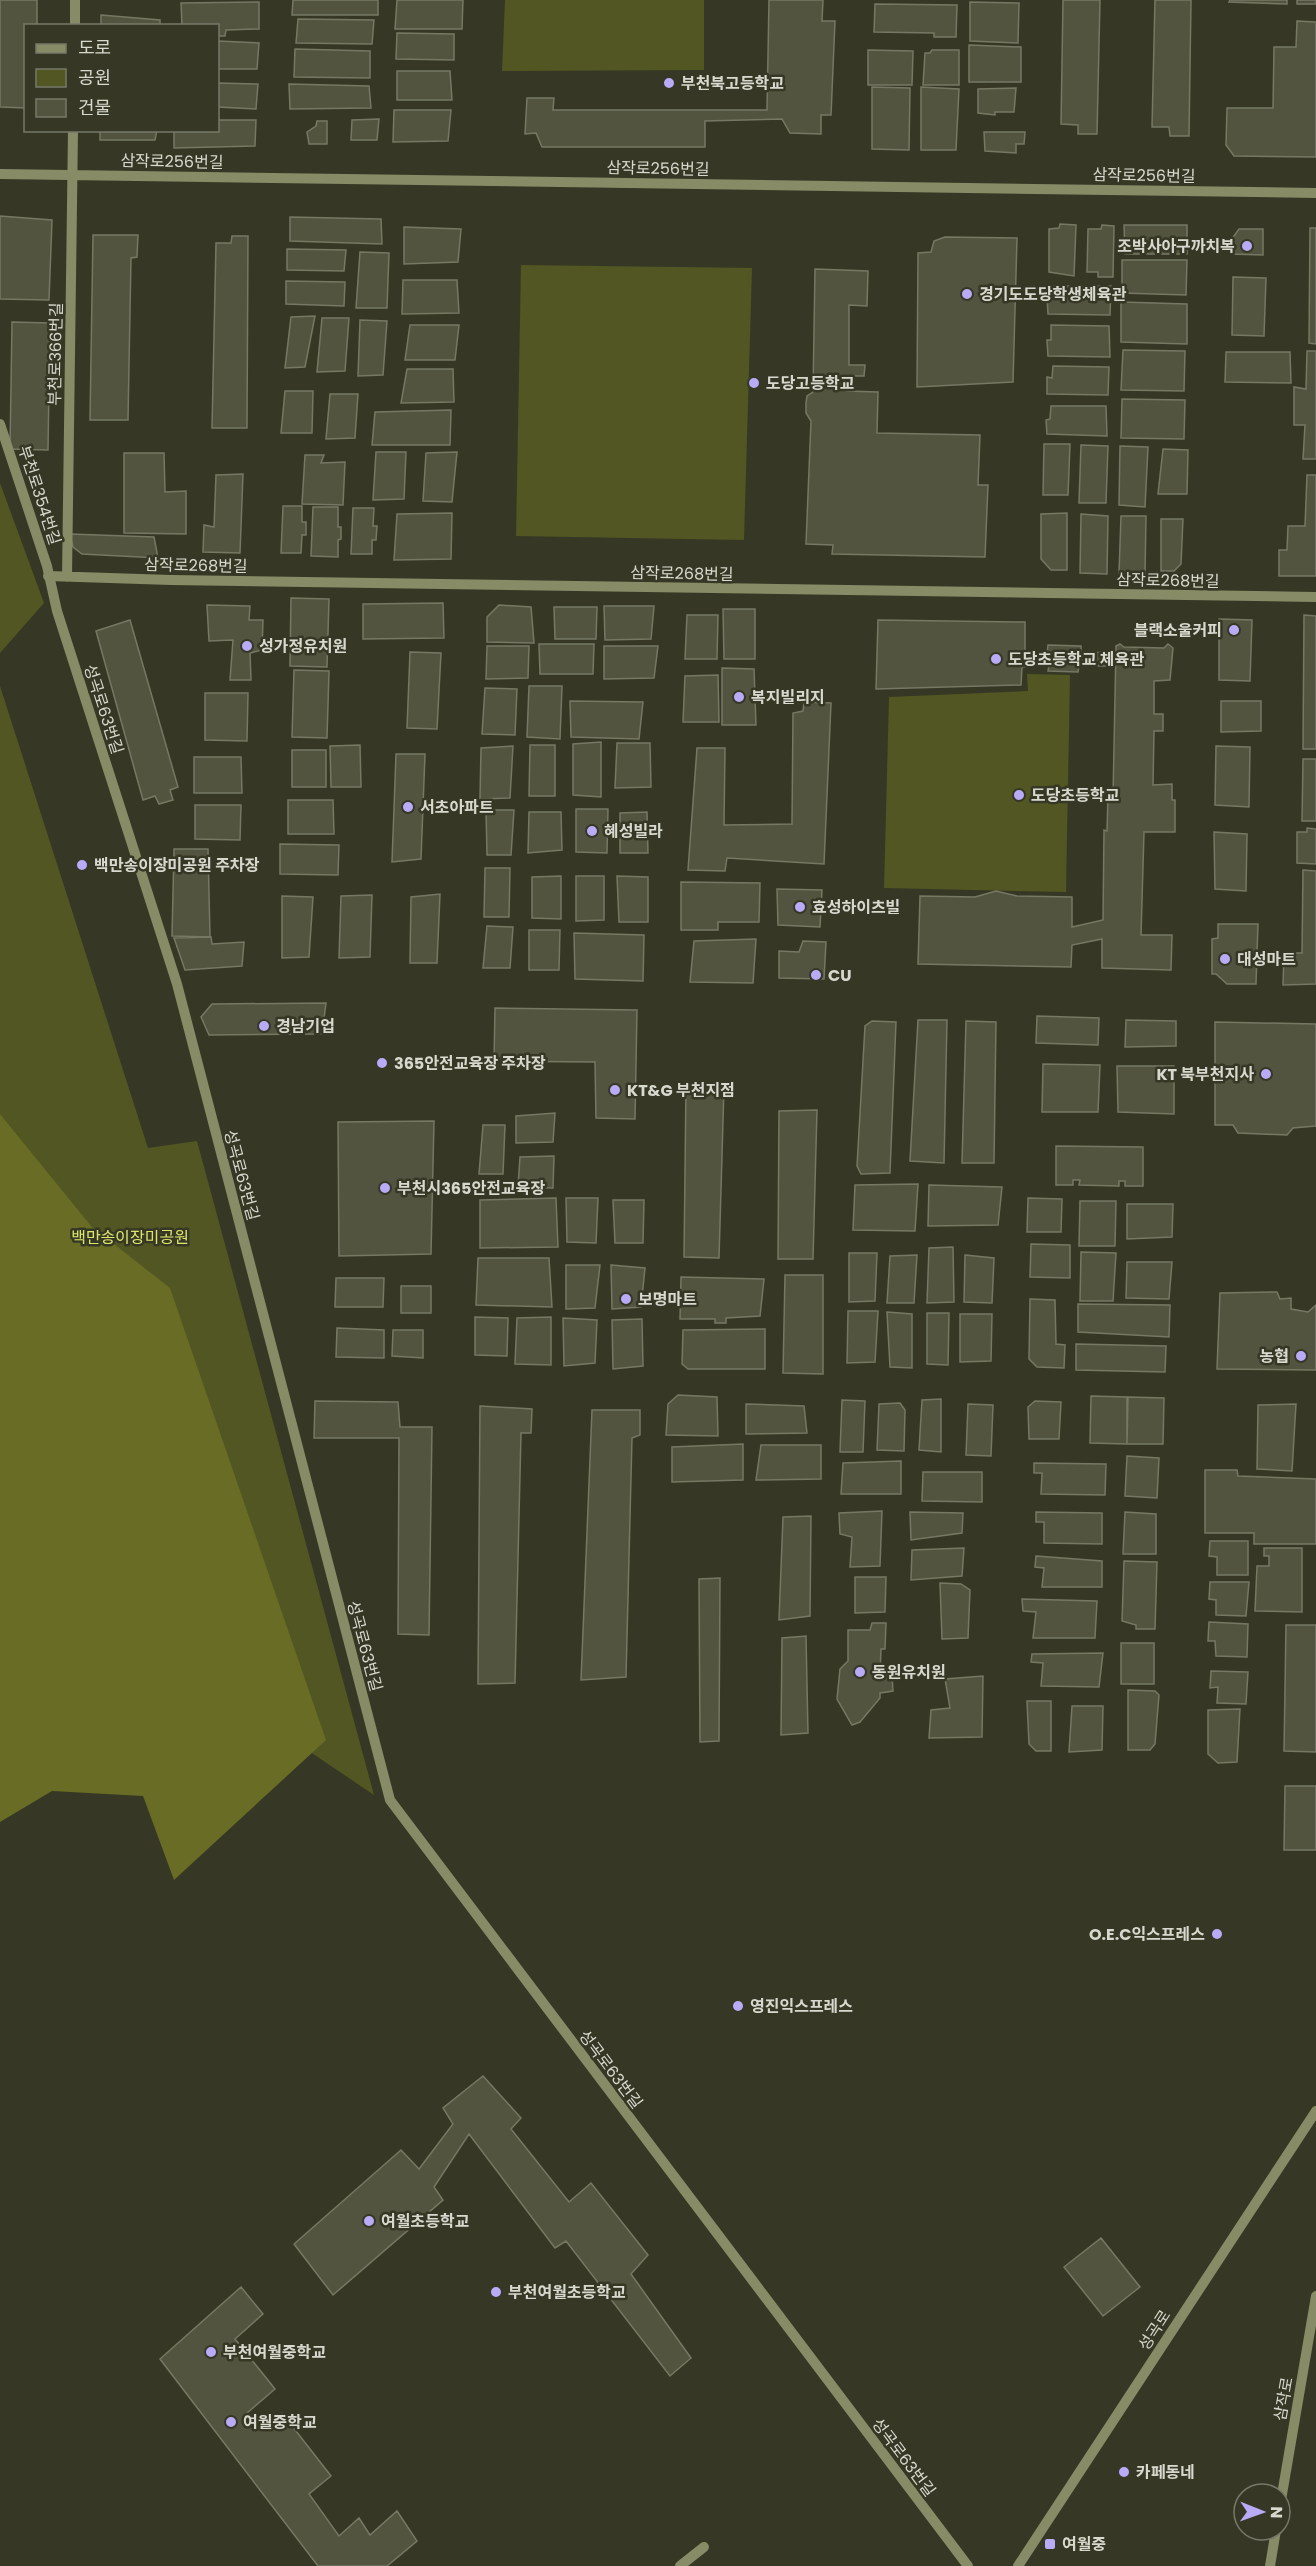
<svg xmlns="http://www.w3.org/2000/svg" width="1316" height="2566" viewBox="0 0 1316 2566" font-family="Poppins,'Noto Sans KR',sans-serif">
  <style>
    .green { fill: #525622 }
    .forest { fill: #686c24 }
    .building { fill: #525440; stroke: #767864; stroke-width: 1.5 }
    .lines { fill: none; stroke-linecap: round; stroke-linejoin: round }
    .minor { stroke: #878b66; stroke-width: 10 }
    .poi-dot { fill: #b9abf7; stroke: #363825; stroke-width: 2 }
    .labels { text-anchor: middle; stroke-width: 5; stroke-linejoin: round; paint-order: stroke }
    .poi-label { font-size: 16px; font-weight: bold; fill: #d8d9ce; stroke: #363825; text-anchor: start }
    .street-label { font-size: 16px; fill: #d8d9ce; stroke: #363825 }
    .park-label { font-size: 16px; fill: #dce469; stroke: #363825 }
  </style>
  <rect width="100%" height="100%" fill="#363825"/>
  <!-- green -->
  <path class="green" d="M505 0H704V70L502 71Z
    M521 265 752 268 744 540 516 536Z
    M0 483 44 603 0 653Z
    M1027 674 1070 675 1066 892 884 888 889 697 1028 691Z
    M0 686 148 1148 197 1141 374 1795 196 1675 0 1221Z"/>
  <!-- forest -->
  <path class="forest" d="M0 1114 91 1226 170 1288 326 1740 174 1880 143 1796 52 1791 0 1822Z"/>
  <!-- building -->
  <path class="building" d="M0 0H37V26H26V108L0 107Z
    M293 0H378V15H292Z
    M397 0H463L462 29H395Z
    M769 0H823L822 21H835L831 115H821V134L790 133 782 119 705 121V147H542L536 133 525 134 527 98H554L553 110H767Z
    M1063 0H1100L1097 134H1078V125L1061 124Z
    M1155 0H1191L1189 136H1170L1169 127H1152Z
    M1230 0H1287V4L1229 2Z
    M1297 0H1316V4H1297Z
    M259 2V29L226 30 225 36H218V26H182L181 3Z
    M970 2 1019 3 1018 43 970 41Z
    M875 4 957 5 956 37H934V33L874 32Z
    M101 15 160 20V26H101Z
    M298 19 374 20 372 44 296 43Z
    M1297 21 1316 22V157L1234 156 1226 145 1227 108H1273L1274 47H1296Z
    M397 33 454 34V60L396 59Z
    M218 41 259 43 257 69H218Z
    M969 45 1021 47V82H969Z
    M295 49 370 51V78L294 77Z
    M868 50 913 51 912 85H868Z
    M932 50H959V85H923L925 53H930Z
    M397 71H450L452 100H397Z
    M218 83 258 84 256 109 218 107Z
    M289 84 369 86 371 108 290 109Z
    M872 87 910 88 909 150 872 149Z
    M921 87 959 89 956 150H921Z
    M1016 88 1014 112H995V115L978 113V89Z
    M394 110H451L448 141 393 142Z
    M379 119 377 140H351L352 120Z
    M218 120H256L255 146 174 148V130H218Z
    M317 121H327V144H309L307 132 316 126Z
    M100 130H157L155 140H100Z
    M984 132H1025L1024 144H1016V153L985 151Z
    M0 216 52 220 49 300 0 299Z
    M290 217 381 219 382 244 290 241Z
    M1060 224 1076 225 1074 276 1049 272V229L1059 228Z
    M1102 225 1114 226 1113 277H1098V272H1087L1088 229H1101Z
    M1124 225H1187V254H1125Z
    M404 227 461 229 458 262 404 264Z
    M1310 228H1316V344L1309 343Z
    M1239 229H1263V255L1229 254V243Z
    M93 235H138L137 257 131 258 128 420H90Z
    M232 236H248L247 428H212L216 243H231Z
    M945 237 1017 238 1013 382 917 387 918 253 931 252 934 241Z
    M287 249 346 250 344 271 287 270Z
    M360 252 389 253 387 308H356Z
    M1122 260H1187L1186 295 1122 293Z
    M815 269 868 271 867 306 849 305V365H865L864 376H848L847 391 878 392 877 433 980 435 978 485H988L985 557 832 554 833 545 806 544 811 421 806 413V403L807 396 813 392Z
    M1233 277 1266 278 1264 336 1232 335Z
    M403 280H457L459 313 402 314Z
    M286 281 345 282 344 306 286 304Z
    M1054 286H1111L1110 315 1048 314 1047 296 1053 297Z
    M1121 302 1187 304V344L1121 342Z
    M315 316 305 367 285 368 291 317Z
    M322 318H349L345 371 317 372Z
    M360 320 387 321 383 375 358 376Z
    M12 322 50 323 48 450 10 449Z
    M410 325H459L455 360H405Z
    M1051 325 1109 326 1110 357 1048 356 1047 340H1051Z
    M1123 350 1185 351 1184 391 1121 390Z
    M1307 351H1316V459H1303L1305 425H1294V387L1306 389Z
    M1226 352H1290L1291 383 1225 382Z
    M1053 366 1109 367 1108 395 1047 394V377L1052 378Z
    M407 369H453L454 402 401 403Z
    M285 391H313L312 433H281Z
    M330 394H358L355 438 326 439Z
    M1122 399 1185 400 1184 439 1121 438Z
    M1051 406H1106L1107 436 1047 434 1046 420 1050 419Z
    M451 410 450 445H372L375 412Z
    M1044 444H1070L1068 495H1043Z
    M1081 445 1108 446 1106 503H1079Z
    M1120 446 1148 447 1145 507 1119 505Z
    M1163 449 1188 450 1187 494H1158Z
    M376 452H406L404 499 373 500Z
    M457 452 452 502 423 501 426 453Z
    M124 453H164L165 492 186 491V534L124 533Z
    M305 455H324L321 463 345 462 343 505 302 504Z
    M243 474 240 553 203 552 204 525 214 527 216 475Z
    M1307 475H1316V576H1279V550H1287L1288 526H1305Z
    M283 506H302V522H306V535H302L301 553H281Z
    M313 507H338V527H341V539L338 540V557L311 556Z
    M353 508H374L373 526H377L376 540H372V554H351Z
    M452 513 451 559 394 560 397 514Z
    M1067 513V570H1051L1041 559V514Z
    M1081 514 1108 516 1107 574 1080 573Z
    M1121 516H1146L1145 575 1119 573Z
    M1161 519H1183L1181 564 1174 571H1161Z
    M70 534 154 537 158 558 82 554 73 547Z
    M291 598 329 599 327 667 290 666Z
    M443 603 444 638 363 639V604Z
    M207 605 250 606 249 620H263L262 650 250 653 251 680H230L233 640 209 641Z
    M499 605 531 607 534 643 487 642V617Z
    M604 606H654L651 639 605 640Z
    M554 607H597L596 639H555Z
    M723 609H755V659H724Z
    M687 615H718L717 659H685Z
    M1304 615 1316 616V749H1303Z
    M1219 619 1252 620 1250 681 1219 680Z
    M130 620 178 787 170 790 173 800 159 804 155 796 143 800 96 631Z
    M878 620 1025 622V652L1047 653 1048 645 1081 646V653L1115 652 1114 666H1079L1078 672 1048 671 1049 665 1022 667 1021 685 876 689Z
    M539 644H594L593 674H540Z
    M1120 644 1124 647 1164 648 1168 644 1173 648 1170 680 1154 681V714H1163V731H1154L1153 785 1172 784V800H1175V832H1144L1141 935H1172L1171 970 1102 968V939L1072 945 1071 967 918 964 920 896 975 897 996 891 1017 896 1072 897V927L1103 920 1104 830 1107 831 1108 796 1113 797 1116 646Z
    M487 646H529L528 678 486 679Z
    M604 646H658L654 678 604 679Z
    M410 652 441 653 437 729 407 728Z
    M722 668 754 669 756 725H722Z
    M294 670 329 671 327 738 292 737Z
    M718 675 719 722H683L685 676Z
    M529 686H562L560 739 527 737Z
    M485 688 517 689 515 735 482 734Z
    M205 693H248L247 741 205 740Z
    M570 701 643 702 639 739 571 737Z
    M1221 701H1261V731L1221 732Z
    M804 702 831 703 824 864 727 858 725 871 688 870 697 748H725L724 825 792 824 793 713 803 711Z
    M601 742V797L573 795V744Z
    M617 743H650L651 787 615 788Z
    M360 745 361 787H331L330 746Z
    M530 745H555V796H529Z
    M513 746 510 798 480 799 481 748Z
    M1216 746 1250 747 1249 807 1215 805Z
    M292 750H326V787H292Z
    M396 754H425L421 859 392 862Z
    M194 757H241L242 793H194Z
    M1303 759H1316V821H1302Z
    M288 800H333L334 834H288Z
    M195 805H241L240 840 195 839Z
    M576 809H608L607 853 576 852Z
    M486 810H514L511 855H487Z
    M529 812H561L562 850 528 853Z
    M647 812 648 853H620V813Z
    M1307 828 1316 829V864L1297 863V832H1307Z
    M1214 832 1247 834 1246 891 1215 889Z
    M280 844 339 845 338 875 280 874Z
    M174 849H208L210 937 172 936Z
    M485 868H510L509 917H484Z
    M1303 870 1316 871V984L1283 985 1284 953H1302Z
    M561 876V919L532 918V877Z
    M576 876H604V920L576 921Z
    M617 876 648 877V922H619Z
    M681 882 760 883 759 922H718V930H681Z
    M777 889 822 890 820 927 778 925Z
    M440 894 437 963H410L411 897Z
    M372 895 370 957 339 958 341 896Z
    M282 896 313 897 309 957 282 958Z
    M1218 924H1258L1256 984H1227L1216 974H1212V939L1218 938Z
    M487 926 513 927 510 968H483Z
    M529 930H560L559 970H529Z
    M574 933 644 935 643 981 575 979Z
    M211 937 212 944 244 942 242 966 185 970 174 938Z
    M756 939 753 983 690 982 694 941Z
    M803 941 826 942 824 979 779 978V951L799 952Z
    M326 1003 322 1034 209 1035 201 1017 212 1004Z
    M495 1008 637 1010 635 1119 596 1118 595 1062 494 1061Z
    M1037 1016 1099 1018 1098 1045 1036 1043Z
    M918 1020H947L944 1163 910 1161Z
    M1126 1020 1176 1021V1046L1125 1047Z
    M872 1021 896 1022 890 1173 861 1174 857 1166 865 1026Z
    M966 1021 996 1022 994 1163H962Z
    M1215 1022 1316 1024V1126L1293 1128 1287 1135 1238 1133 1233 1125H1215Z
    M1043 1064 1100 1065 1098 1112H1042Z
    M1117 1066H1174V1114L1118 1112Z
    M686 1086 724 1087 719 1258 684 1257Z
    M817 1110 813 1259H778L779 1111Z
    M555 1113 553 1142 516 1143V1116Z
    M434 1121 431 1254 339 1256 338 1122Z
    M483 1125H505L503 1174H479Z
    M1056 1146 1143 1147V1186H1125V1181H1119V1186L1079 1185 1080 1180H1073V1185H1056Z
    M554 1156 553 1188 518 1187 520 1157Z
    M918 1184 915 1231 853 1230 855 1185Z
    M929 1185 1002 1187 998 1225 928 1226Z
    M556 1198 558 1247 480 1248V1200Z
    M566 1198H598L596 1243 567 1242Z
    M1028 1198 1062 1199 1061 1232H1027Z
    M613 1200H644L643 1243H615Z
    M1080 1201H1116L1115 1246H1079Z
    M1127 1204H1173L1172 1237 1127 1239Z
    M1031 1244 1070 1245V1278L1030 1277Z
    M953 1247 954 1302 927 1303 929 1248Z
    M1081 1252 1116 1253 1113 1301H1080Z
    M849 1253H877L875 1301 849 1302Z
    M917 1255 914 1303H887L890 1256Z
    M965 1255 994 1258 992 1303 964 1302Z
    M478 1258H549L552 1307 476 1305Z
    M1127 1262H1172L1169 1299 1126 1298Z
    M566 1265H600L595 1308 566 1309Z
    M611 1265 645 1268 641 1307 612 1309Z
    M785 1275H823V1374L783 1373Z
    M681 1277 764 1279 760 1316 726 1318V1323H715V1319H680Z
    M336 1278H384L383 1307H335Z
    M401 1286H431V1313H401Z
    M1277 1292 1280 1299 1291 1298V1309L1308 1312 1316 1305V1370L1217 1369 1220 1293Z
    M1030 1299 1055 1300 1056 1344 1065 1345 1064 1368 1037 1367 1029 1359Z
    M1078 1304 1170 1305 1169 1337 1078 1332Z
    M848 1311H878L875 1362 847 1363Z
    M887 1312 912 1314V1368L890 1367Z
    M927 1313H949L948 1365 927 1364Z
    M960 1314H992L991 1361 960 1362Z
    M475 1317 508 1318 507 1356 475 1355Z
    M551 1317V1365L515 1364 517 1318Z
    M563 1318 597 1320 595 1363 564 1366Z
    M642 1319 643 1366 613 1369 612 1320Z
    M337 1328 384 1330V1358L336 1357Z
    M765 1329V1369H688L682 1364 683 1330Z
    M393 1330H423V1358L392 1356Z
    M1076 1344 1166 1346 1165 1372 1076 1370Z
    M678 1395 717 1397 718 1436 666 1435 668 1404Z
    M1091 1396 1127 1397V1444L1090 1443Z
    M1128 1397 1164 1398 1163 1444H1127Z
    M941 1399V1452L919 1450 922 1400Z
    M842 1400 865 1401 863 1452H840Z
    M315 1401 398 1402 400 1427H432L429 1635 398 1634 399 1438H314Z
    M1035 1401 1061 1402 1059 1439H1029L1028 1407Z
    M900 1403 905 1410 904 1451 877 1450 879 1404Z
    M746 1404 804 1406 807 1433 746 1434Z
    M968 1404 993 1405 991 1456 966 1455Z
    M1296 1404 1292 1471 1257 1469 1258 1405Z
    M480 1406 532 1409 531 1433H521L515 1683 478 1684Z
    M592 1410H640V1435L632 1438 626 1677 581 1680Z
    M743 1444V1480L672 1482V1447Z
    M761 1445H821V1479L756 1480Z
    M1127 1456 1159 1458 1157 1498 1125 1496Z
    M901 1461V1494H841L843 1463Z
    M1034 1463 1106 1464 1105 1495 1041 1494 1042 1473H1034Z
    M1205 1470H1237L1238 1476 1316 1479V1544H1254V1533H1205Z
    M923 1472H982V1502L922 1501Z
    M882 1511 880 1566 850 1567 852 1537 840 1534 839 1513Z
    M910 1512 963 1513 962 1533 911 1540Z
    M1036 1512 1102 1513V1544L1044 1543V1522H1036Z
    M1125 1512 1156 1514V1554H1123Z
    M811 1516 810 1616 779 1620 783 1517Z
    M1210 1541H1248V1575H1217V1557L1209 1556Z
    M964 1548 962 1576 911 1580 912 1550Z
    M1264 1548H1302V1612L1255 1611 1257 1566H1269V1556H1264Z
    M1036 1556 1102 1561V1587H1042L1044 1568 1035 1567Z
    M1124 1561 1157 1562 1155 1629H1136V1625L1122 1621Z
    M855 1577H886L885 1612 855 1613Z
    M720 1578 719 1741 700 1742 699 1579Z
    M1210 1582H1249L1246 1616 1216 1615V1600L1209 1599Z
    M940 1583 961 1584 970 1590 968 1638 942 1639Z
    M1022 1599 1097 1601 1095 1638H1033L1036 1612 1023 1611Z
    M1209 1622 1248 1624 1247 1657 1216 1656 1215 1641H1208Z
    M872 1623H886L885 1649H881L880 1676 892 1675 893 1691 880 1693V1698L860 1722 852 1725 837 1699 840 1669 848 1661V1630H870Z
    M1286 1625H1316V1752L1284 1751Z
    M806 1636 808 1733 781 1735 782 1638Z
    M1121 1643H1154V1684H1121Z
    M1103 1653 1099 1687 1041 1686 1043 1663 1031 1662 1032 1654Z
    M1211 1671 1248 1672 1246 1704 1217 1703 1218 1687 1210 1688Z
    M983 1676 982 1737 929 1738 931 1710 950 1708 945 1679Z
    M1128 1690 1155 1691 1159 1695 1155 1744 1150 1750H1128Z
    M1027 1701H1051V1751H1036L1029 1744Z
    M1072 1706H1103L1102 1750 1069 1752Z
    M1240 1709 1237 1762 1218 1763 1208 1754V1710Z
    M1285 1786H1316V1850H1284Z
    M483 2076 521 2118 511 2129 569 2202 591 2183 648 2255 631 2274 691 2358 670 2376 566 2241 555 2248 469 2134 434 2187 443 2200 333 2295 294 2244 401 2150 419 2169 453 2124 443 2108Z
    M1101 2238 1140 2287 1103 2316 1064 2267Z
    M241 2287 263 2314 235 2339 275 2389 247 2413 261 2431 282 2413 331 2476 309 2494 339 2536 359 2518 370 2535 397 2511 417 2541 387 2566H318L160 2359Z"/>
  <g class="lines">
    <!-- minor -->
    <path class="minor" d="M75 26V0
      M0 174 1316 193
      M0 424 47 566 57 611 177 984 390 1800 968 2566
      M48 576 171 580 1316 597
      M67 577 73 130
      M1280 2506 1316 2296
      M680 2566 704 2547
      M1018 2566 1316 2111
      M1270 2566 1276 2530"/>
  </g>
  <!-- markers -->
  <g class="poi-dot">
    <circle cx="669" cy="83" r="6"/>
    <circle cx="1247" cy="246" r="6"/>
    <circle cx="967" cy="294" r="6"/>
    <circle cx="754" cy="383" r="6"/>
    <circle cx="1234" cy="630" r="6"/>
    <circle cx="247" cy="646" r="6"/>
    <circle cx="996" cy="659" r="6"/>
    <circle cx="739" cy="697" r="6"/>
    <circle cx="1019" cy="795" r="6"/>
    <circle cx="408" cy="807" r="6"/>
    <circle cx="592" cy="831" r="6"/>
    <circle cx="82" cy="865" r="6"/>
    <circle cx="800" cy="907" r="6"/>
    <circle cx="1225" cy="959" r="6"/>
    <circle cx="816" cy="975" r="6"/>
    <circle cx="264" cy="1026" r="6"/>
    <circle cx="382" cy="1063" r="6"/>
    <circle cx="1266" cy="1074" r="6"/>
    <circle cx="615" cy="1090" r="6"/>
    <circle cx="385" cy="1188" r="6"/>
    <circle cx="626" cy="1299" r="6"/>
    <circle cx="1301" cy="1356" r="6"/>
    <circle cx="860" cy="1672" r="6"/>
    <circle cx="1217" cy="1934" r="6"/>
    <circle cx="738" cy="2006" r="6"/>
    <circle cx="369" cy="2221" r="6"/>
    <circle cx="496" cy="2292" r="6"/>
    <circle cx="211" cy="2352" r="6"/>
    <circle cx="231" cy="2422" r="6"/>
    <circle cx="1124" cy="2472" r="6"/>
    <rect x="1044" y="2538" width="12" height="12" rx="3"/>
  </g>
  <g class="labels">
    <!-- poi labels -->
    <g class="poi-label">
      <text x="681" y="89">부천북고등학교</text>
      <text x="1235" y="252" text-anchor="end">조박사아구까치복</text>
      <text x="979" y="300">경기도도당학생체육관</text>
      <text x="766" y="389">도당고등학교</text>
      <text x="1222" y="636" text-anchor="end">블랙소울커피</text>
      <text x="259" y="652">성가정유치원</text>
      <text x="1008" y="665">도당초등학교 체육관</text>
      <text x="751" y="703">복지빌리지</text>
      <text x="1031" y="801">도당초등학교</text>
      <text x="420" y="813">서초아파트</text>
      <text x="604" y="837">혜성빌라</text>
      <text x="94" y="871">백만송이장미공원 주차장</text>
      <text x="812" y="913">효성하이츠빌</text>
      <text x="1237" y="965">대성마트</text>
      <text x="828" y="981">CU</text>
      <text x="276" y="1032">경남기업</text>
      <text x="394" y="1069">365안전교육장 주차장</text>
      <text x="1254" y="1080" text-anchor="end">KT 북부천지사</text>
      <text x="627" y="1096">KT&amp;G 부천지점</text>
      <text x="397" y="1194">부천시365안전교육장</text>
      <text x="638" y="1305">보명마트</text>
      <text x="1289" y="1362" text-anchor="end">농협</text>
      <text x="872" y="1678">동원유치원</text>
      <text x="1205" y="1940" text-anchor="end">O.E.C익스프레스</text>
      <text x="750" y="2012">영진익스프레스</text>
      <text x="381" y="2227">여월초등학교</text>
      <text x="508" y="2298">부천여월초등학교</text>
      <text x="223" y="2358">부천여월중학교</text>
      <text x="243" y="2428">여월중학교</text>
      <text x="1136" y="2478">카페동네</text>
      <text x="1062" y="2550">여월중</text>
    </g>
    <!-- street labels -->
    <g class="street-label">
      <text transform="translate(172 161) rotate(1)" y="6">삼작로256번길</text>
      <text transform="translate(658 168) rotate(1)" y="6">삼작로256번길</text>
      <text transform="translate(1144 175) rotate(1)" y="6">삼작로256번길</text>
      <text transform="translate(55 354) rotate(-89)" y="6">부천로366번길</text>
      <text transform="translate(40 495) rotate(72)" y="6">부천로354번길</text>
      <text transform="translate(196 565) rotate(1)" y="6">삼작로268번길</text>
      <text transform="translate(682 573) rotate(1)" y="6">삼작로268번길</text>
      <text transform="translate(1168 580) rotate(1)" y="6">삼작로268번길</text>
      <text transform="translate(104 709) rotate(72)" y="6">성곡로63번길</text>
      <text transform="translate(242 1175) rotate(75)" y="6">성곡로63번길</text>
      <text transform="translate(365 1646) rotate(75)" y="6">성곡로63번길</text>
      <text transform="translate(611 2069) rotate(53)" y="6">성곡로63번길</text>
      <text transform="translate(1154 2330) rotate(-57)" y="6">성곡로</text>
      <text transform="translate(1283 2399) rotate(-80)" y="6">삼작로</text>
      <text transform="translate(904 2457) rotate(53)" y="6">성곡로63번길</text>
    </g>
    <!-- park labels -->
    <g class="park-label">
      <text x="130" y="1243">백만송이장미공원</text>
    </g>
  </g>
  <!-- legend -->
  <rect x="24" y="24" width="195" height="108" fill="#363825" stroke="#777869" stroke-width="1.5"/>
  <rect x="36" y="44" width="30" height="9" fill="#878b66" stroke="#777869" stroke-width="1.5"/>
  <text x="78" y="54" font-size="18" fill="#d8d9ce">도로</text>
  <rect x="36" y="69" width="30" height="18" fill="#525622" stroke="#777869" stroke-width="1.5"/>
  <text x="78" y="84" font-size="18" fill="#d8d9ce">공원</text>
  <rect x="36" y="99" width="30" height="18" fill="#525440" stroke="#777869" stroke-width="1.5"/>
  <text x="78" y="114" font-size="18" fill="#d8d9ce">건물</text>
  <!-- north arrow -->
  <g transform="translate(1262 2512) rotate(91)"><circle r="28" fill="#363825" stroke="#777869" stroke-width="1.5"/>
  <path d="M0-4.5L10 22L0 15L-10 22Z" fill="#b9abf7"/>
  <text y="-9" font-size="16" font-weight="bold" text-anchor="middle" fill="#d8d9ce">N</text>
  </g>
</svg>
